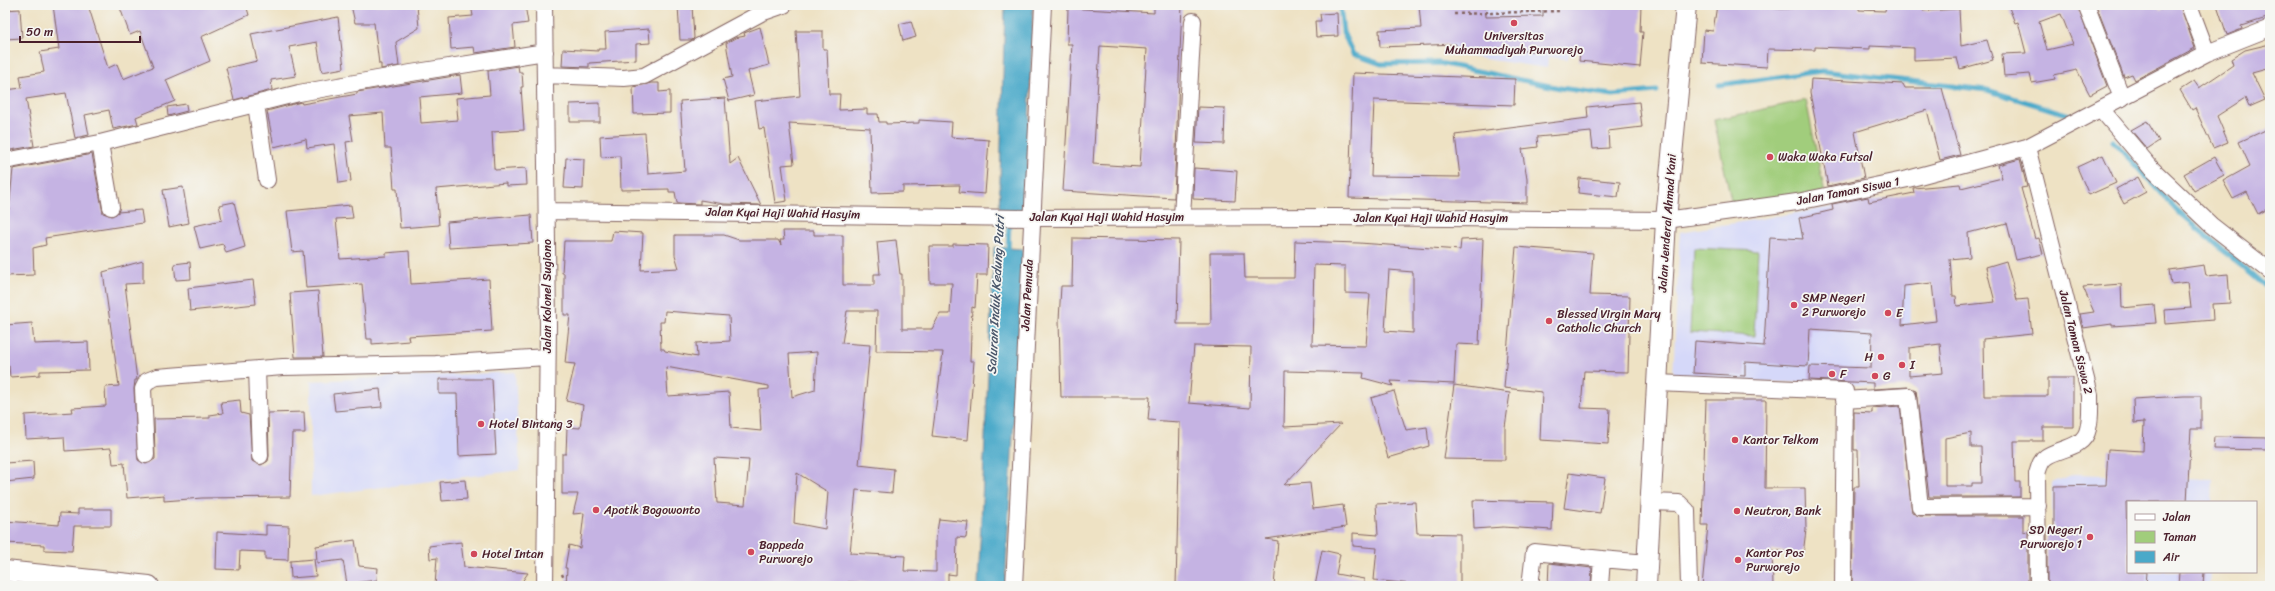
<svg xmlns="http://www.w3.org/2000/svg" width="2275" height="591" viewBox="0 0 2275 591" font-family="Sriracha,sans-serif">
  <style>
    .built { fill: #d5d8f9 }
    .green { fill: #a1cd7b; stroke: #767653 }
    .water { fill: #4aa9c9; stroke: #4a647a }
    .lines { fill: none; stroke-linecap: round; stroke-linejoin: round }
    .stream { stroke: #4aa9c9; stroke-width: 5 }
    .building { fill: #c5b3e3; fill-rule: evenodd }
    .minor-casing { stroke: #836361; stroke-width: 18 }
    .major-casing { stroke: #836361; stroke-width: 22 }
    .path { stroke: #836361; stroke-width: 2.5; stroke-dasharray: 3 3; stroke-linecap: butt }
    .minor { stroke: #fff; stroke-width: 16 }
    .major { stroke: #fff; stroke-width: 20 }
    .poi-dot { fill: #d1495b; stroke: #f6f6f2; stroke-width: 1.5 }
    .labels { text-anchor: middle; stroke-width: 3.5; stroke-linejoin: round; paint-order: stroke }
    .poi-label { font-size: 12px; fill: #4a1f2b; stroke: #f6f6f2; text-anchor: start }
    .street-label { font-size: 12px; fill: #4a1f2b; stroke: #f6f6f2 }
    .water-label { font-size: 13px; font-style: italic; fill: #4a566a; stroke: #f6f6f2 }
  </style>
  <rect width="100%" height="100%" fill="#f6f6f2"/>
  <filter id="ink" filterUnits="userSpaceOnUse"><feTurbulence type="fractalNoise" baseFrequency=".025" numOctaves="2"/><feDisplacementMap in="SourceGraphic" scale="8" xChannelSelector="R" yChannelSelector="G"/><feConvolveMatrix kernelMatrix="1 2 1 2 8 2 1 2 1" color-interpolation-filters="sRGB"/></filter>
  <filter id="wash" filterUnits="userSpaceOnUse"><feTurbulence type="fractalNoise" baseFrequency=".012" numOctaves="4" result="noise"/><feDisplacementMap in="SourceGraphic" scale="16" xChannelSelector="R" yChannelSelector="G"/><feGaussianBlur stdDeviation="0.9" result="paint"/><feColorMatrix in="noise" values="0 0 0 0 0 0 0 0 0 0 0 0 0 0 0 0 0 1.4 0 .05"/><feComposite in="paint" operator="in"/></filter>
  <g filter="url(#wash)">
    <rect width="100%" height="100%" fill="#eee2c4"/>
    <!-- built -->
    <path class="built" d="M1448 5H1578L1568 59 1548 57 1547 68 1449 54Z
      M1912 194 1910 387 1673 378 1680 232Z
      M515 372 520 470 311 496V381Z
      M2074 474 2213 479 2212 502H2128V572H2210L2209 586H2053L2052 483Z"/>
    <!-- green -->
    <path class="green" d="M1806 100 1825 194 1732 205 1714 120Z
      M1694 248 1758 251 1754 336 1690 332Z"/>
    <!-- water -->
    <path class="water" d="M1005 5H1033L1026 217 999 215Z
      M994 247 1023 249 1005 586H978Z"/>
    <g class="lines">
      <!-- stream -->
      <path class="stream" d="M1340 5 1343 32 1353 54 1381 64 1439 63 1560 88 1613 95 1657 91
        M1719 85 1822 71 1987 90 2073 116
        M2113 141 2177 211 2270 290
        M1008 254 1009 220"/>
    </g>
    <g id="blocks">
      <!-- building -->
      <path class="building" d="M53 5H88L108 68 117 64 123 79 153 67 140 31 130 35 119 5H246L249 15 201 37 210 61 166 80 175 101 136 117 138 124 113 129 109 110 85 115 89 135 75 138 66 93 26 99 34 146 5 151V143L8 142 5 121V90L22 88 20 76 44 72 40 52 59 49Z
        M351 5H417L419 28 396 42 399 66 381 69V64H379L374 23H355Z
        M471 5H525L528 23 513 25 515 47 475 53 474 47 451 49 449 18 473 16Z
        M678 5H692L694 38 692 40H680Z
        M1154 5H1182L1174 198 1063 191 1072 44H1067L1068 8 1154 13ZM1100 46 1147 49 1140 167 1093 164Z
        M1419 5H1485L1486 17 1543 16V5H1641L1640 32H1643L1640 67 1579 61 1580 51H1456V44L1380 47 1379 30 1421 28Z
        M1717 5H1764V8L1782 9 1806 8V5H1859V10L1885 11 1886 5H1923V11L1959 9 1961 46 1987 40 1993 60 1960 69 1957 58 1914 60V48L1870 46V49L1815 47V50L1768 49 1767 67 1702 63 1704 30 1713 31Z
        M2008 5H2077L2107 86 2090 95 2077 70 2054 75 2055 79 2032 83 2030 74 2004 76 2002 54 2026 53 2018 22 2015 23ZM2061 14 2073 44 2047 50 2039 22Z
        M2096 5H2158L2160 10 2170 5H2180L2195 48 2135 80 2132 74 2124 77Z
        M2217 5H2270V17L2241 26 2242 29 2227 35Z
        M20 9 22 38 5 39V10Z
        M1337 13 1338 36 1316 37 1315 21H1321L1320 14Z
        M338 17 344 68 322 72 317 42 289 47 296 76 271 80 272 90 234 100 226 68 257 61 251 34Z
        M911 21 916 37 903 41 899 24Z
        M760 27 769 65 748 71 754 95 729 101 723 79 732 77 726 43 735 38 745 36 744 33Z
        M649 29 650 43 636 44V60L589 63V67L562 66 563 49 598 51V49H606L605 32Z
        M796 31H823V49H827L829 94H840L839 110 867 109V114H878L879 122H886V124L919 123V120L952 122 951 137 989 140 985 194 959 192 960 185 903 186V192L872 193 870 128 789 123 794 164 782 165 787 201 775 203 764 128 759 129 755 101 800 96Z
        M2270 44V68L2252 73 2265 100 2249 107 2245 98 2217 116 2228 142 2213 148 2195 108 2192 110 2180 90 2194 81 2199 88 2233 65 2231 59 2245 50Z
        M518 66 519 72H522L523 87H521L524 130 492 132 494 168 495 170 526 168 527 185 506 186V183L436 189 439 225 400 228 397 189H394L391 148H385L383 113 349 116 353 141 346 142 351 181 339 183 334 144 307 148 306 139 274 147 267 111 301 102 302 104 357 94V92L460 75 462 93 419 97 421 123 458 120 456 98 490 95 488 71Z
        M1353 73 1515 79 1514 105 1374 100 1371 176 1460 177 1455 135 1588 118 1587 107 1639 102 1642 127 1608 131 1609 148 1593 149 1591 132 1537 137 1538 147 1522 149 1527 179V203L1349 198Z
        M1811 79 1903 84 1905 88H1942L1960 155 1940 160 1927 110 1855 132 1864 178 1828 186 1810 93Z
        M651 83H659V92L670 91V113L634 114 633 87Z
        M725 98 730 164 738 158 761 205 724 204 700 200V204L677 203 675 192H669V189L621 190 620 156 601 157 600 136 645 133 648 174 685 171 680 101Z
        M600 103V122H570V104Z
        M186 104 187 111 168 116 167 107Z
        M1198 107 1225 108 1224 144 1196 143Z
        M2147 121 2159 141 2147 149 2131 130Z
        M2270 128V207L2258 214 2247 192 2233 199 2223 181 2250 166 2239 142Z
        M92 154 103 213 112 216 118 212 141 210 143 223 45 238 46 245 33 248 34 275 5 276V209H9L13 169Z
        M2103 155 2116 183 2089 195 2077 167Z
        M2214 157 2224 175 2194 191 2184 174Z
        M566 158 584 159 583 189 564 188Z
        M2020 159 2027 187 2021 188 2035 239 2039 238 2043 254 2016 260 2007 223 1968 233 1970 257 1950 259 1953 296H1956L1957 306 1995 302 1986 267 2006 261 2017 300 2028 299 2032 334 1983 339 1984 396H2048V378H2073V427H2043V441H2014L2015 482H2020V497H1929L1916 390 1908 387 1873 389V383L1809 380 1810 366 1871 368 1872 333 1810 329 1808 366 1745 362V376L1693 373 1695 341 1764 346 1770 237 1803 239 1799 218 1833 210 1832 204 1868 197 1869 202 1914 193 1913 188 1960 184 1961 188 2002 178 1998 165ZM1932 283 1936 321 1902 325 1904 286ZM1940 344 1943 373 1909 376V348ZM1971 433V447H1981L1982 483H1972V486H1945V438Z
        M1194 168 1237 171 1235 201 1193 199Z
        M2138 177 2146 192 2124 204 2116 189Z
        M1579 178 1620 182 1618 197 1578 193Z
        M183 187 189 223 169 227 163 190Z
        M234 202 245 247 226 253 223 244 200 249 194 226 222 220 219 205Z
        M351 205 353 218 336 219 340 259 386 256V253L409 251 411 284 489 279 492 331 408 336 409 341 372 344V339H367L362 284 306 288 303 251 292 252 287 211Z
        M531 215 533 243 449 248 447 222Z
        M613 231 643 233 641 270 679 268 675 255V235H724L739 240H778L781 245 780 240H784L783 231H814V235H843V285H874V274H880L877 242 896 240 900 274H902V329H932L940 314H950L952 283H930L929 246H953V244L988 245 987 275H977L975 308 972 307 970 361H974L968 440 932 436 943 352 876 351 877 311H847L842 343 870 345 859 465 894 469 892 493 856 490 850 553 905 556 904 571 936 572V538L939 519 968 522 966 538 957 537 956 575 948 574V586L848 582 847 586H754L714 584V586H566L567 568H565L569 545 580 548 584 513 573 514 578 494H562V454H566L567 427 580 428 583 405 566 401 575 364 565 363 570 315H564V273H562L564 241H611ZM665 311 729 316 730 341 696 343 697 357 665 351 664 349H661L660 322H664ZM817 352 815 390 792 397 789 354ZM666 367 769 386V389L759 390 761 431 731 428 729 392 668 396ZM714 458 749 460 745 505 717 503ZM797 473 828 492 825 529 794 523Z
        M1073 238 1179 240 1177 324H1211L1210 253H1244L1245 278H1294L1295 241 1359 243 1460 250 1461 240 1483 239 1479 345 1456 344 1454 384 1391 381 1393 386 1363 378 1364 373 1285 371 1284 427 1341 424 1284 485 1310 483 1313 509 1343 505 1346 527 1266 539 1278 541 1274 586H1176L1180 422 1148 420 1150 397H1061L1059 320 1061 286H1072ZM1314 265 1345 266V293L1370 294 1366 346 1312 345ZM1389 270 1413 272V333L1385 331ZM1194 346 1251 347 1250 408 1189 403Z
        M1516 247 1593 253 1590 295 1630 296 1628 372 1584 371 1581 408 1610 409 1608 444 1540 440 1542 392 1504 388Z
        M143 261V283L125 284 137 380H135L134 389 138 460 146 464 155 459 154 419 210 418V415L223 413 221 402 240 400 241 413 249 415 252 461 261 465 268 461 269 456 268 413 304 412 305 433H292L290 497 202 498 164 501V495L127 498 124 463 113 464 111 448 65 451 64 437 26 439 25 415 73 412 72 408 106 406 105 387 119 386 103 272Z
        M190 262 191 279 176 280 174 264Z
        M2204 265 2206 276 2228 274 2230 303 2212 304 2213 320 2165 324 2164 310 2191 308 2188 282 2171 284 2169 270Z
        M253 280 256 304 190 311 188 288Z
        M2121 284 2122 308 2154 305 2156 323 2112 326V324L2083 328 2080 314 2094 312 2083 287Z
        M318 291 323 357H295L290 293Z
        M32 323 34 344 88 342 89 370 40 371V375L10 377 9 366H5V325Z
        M439 379H492L496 454 459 456 457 394H439Z
        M1454 385 1510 393 1505 427V460L1444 459Z
        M380 389 382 407 335 411 333 394Z
        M1394 391 1406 430 1427 427 1429 446 1388 458 1371 398Z
        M2184 396H2201V429H2191L2187 502H2126L2128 572H2147L2146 586H2047V532H2054V486L2106 485 2108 449 2143 451 2144 422 2134 423 2133 399Z
        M1706 400H1766L1765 488H1805L1806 530 1803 554 1772 550 1773 586H1702L1708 525H1702Z
        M1900 406 1912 513 1920 516H2023V531L2028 532V586H1852L1854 487H1859L1858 450H1854V412L1872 413V408Z
        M2215 437 2270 438V450L2214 449Z
        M33 461 34 479 5 482V463Z
        M1569 473 1605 478 1600 513 1564 508Z
        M465 480 467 499 442 501 440 482Z
        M1473 500 1553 502 1552 530 1503 527 1474 529Z
        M1415 502 1417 533 1460 534V586H1429L1374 580 1377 548 1353 546V533L1378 535 1376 504Z
        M78 509H111V526H74L72 551 44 550V545L5 543V521L59 525 60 513 78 514Z
        M266 525 289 526 288 560 265 559V552L240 551 239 570 216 569 217 532 266 535Z
        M355 540 359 566 378 568 377 580 347 584 343 560 317 563 316 546Z
        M461 542 464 567 528 573 519 586H435L437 558 430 559 429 546Z
        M1322 550 1340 554 1336 574 1364 579V586H1315Z
        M314 559 316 576 291 578 290 561Z
        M1549 563 1592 568 1591 586H1548Z
        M2179 572H2204L2203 586H2178Z"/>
    </g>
  </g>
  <g filter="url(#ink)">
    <use href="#blocks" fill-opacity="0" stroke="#836361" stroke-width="1"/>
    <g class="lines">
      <defs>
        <path id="minor" d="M544 5 548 325 545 586
          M2086 5 2122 98
          M2189 5 2207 53
          M545 75 624 78 644 76 761 13 784 5
          M256 104 267 180
          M2101 109 2151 168 2211 225 2270 271
          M100 143 111 207
          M2027 147 2090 395C2090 406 2091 418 2088 429 2084 449 2058 448 2046 457 2040 461 2039 468 2037 474L2038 586
          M5 161 100 143 299 93 411 73 545 52
          M547 211 1031 218 1334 217 1666 220 1797 202 1908 179 2027 147 2207 53 2270 28
          M1182 217 1193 21
          M257 369 260 456
          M1657 383 1845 391 1843 586
          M1844 400 1908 396 1920 507 2038 506
          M146 455 143 389 147 381 157 377 283 367 436 364 547 357
          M1650 502 1679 503 1687 511 1689 586
          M1014 586 1043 5
          M1530 586 1534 552 1602 559
          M1600 586 1602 559 1647 563"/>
        <path id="major" d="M5 571 149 586
          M1646 586 1666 220 1686 5"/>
      </defs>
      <!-- minor casing -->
      <use href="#minor" class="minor-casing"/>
      <!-- major casing -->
      <use href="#major" class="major-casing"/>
      <!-- path -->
      <path class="path" d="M1487 5V13
        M1541 5V11
        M1454 14 1559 11
        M562 574 567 586"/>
      <!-- minor -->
      <use href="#minor" class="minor"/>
      <!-- major -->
      <use href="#major" class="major"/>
    </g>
  </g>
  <!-- markers -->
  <g class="poi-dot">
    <circle cx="1514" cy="23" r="4"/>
    <circle cx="1770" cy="157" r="4"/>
    <circle cx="1794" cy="305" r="4"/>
    <circle cx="1888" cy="313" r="4"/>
    <circle cx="1549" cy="321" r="4"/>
    <circle cx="1881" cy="357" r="4"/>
    <circle cx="1902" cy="365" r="4"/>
    <circle cx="1832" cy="374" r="4"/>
    <circle cx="1875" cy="376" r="4"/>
    <circle cx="481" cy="424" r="4"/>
    <circle cx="1735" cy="440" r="4"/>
    <circle cx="596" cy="510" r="4"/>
    <circle cx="1737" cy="511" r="4"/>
    <circle cx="2090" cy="537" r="4"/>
    <circle cx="751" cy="552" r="4"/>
    <circle cx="474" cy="554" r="4"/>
    <circle cx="1738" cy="560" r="4"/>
  </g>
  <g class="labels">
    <!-- poi labels -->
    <g class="poi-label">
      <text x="1514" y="40" text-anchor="middle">Universitas<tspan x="1514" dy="14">Muhammadiyah Purworejo</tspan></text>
      <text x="1778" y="161">Waka Waka Futsal</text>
      <text x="1802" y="302">SMP Negeri<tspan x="1802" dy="14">2 Purworejo</tspan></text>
      <text x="1896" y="317">E</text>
      <text x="1557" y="318">Blessed Virgin Mary<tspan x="1557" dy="14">Catholic Church</tspan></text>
      <text x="1873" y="361" text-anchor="end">H</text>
      <text x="1910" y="369">I</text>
      <text x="1840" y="378">F</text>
      <text x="1883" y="380">G</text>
      <text x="489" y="428">Hotel Bintang 3</text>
      <text x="1743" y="444">Kantor Telkom</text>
      <text x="604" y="514">Apotik Bogowonto</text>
      <text x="1745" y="515">Neutron, Bank</text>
      <text x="2082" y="534" text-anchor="end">SD Negeri<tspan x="2082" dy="14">Purworejo 1</tspan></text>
      <text x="759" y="549">Bappeda<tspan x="759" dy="14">Purworejo</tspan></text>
      <text x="1746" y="557">Kantor Pos<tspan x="1746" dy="14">Purworejo</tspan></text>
      <text x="482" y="558">Hotel Intan</text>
    </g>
    <!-- street labels -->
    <g class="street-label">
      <text transform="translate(1848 191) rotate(-11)" y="4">Jalan Taman Siswa 1</text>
      <text transform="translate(783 213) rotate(1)" y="4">Jalan Kyai Haji Wahid Hasyim</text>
      <text x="1107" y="221">Jalan Kyai Haji Wahid Hasyim</text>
      <text x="1431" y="222">Jalan Kyai Haji Wahid Hasyim</text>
      <text transform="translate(1667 223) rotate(-86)" y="4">Jalan Jenderal Ahmad Yani</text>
      <text transform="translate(1027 295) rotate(-87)" y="4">Jalan Pemuda</text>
      <text transform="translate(547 296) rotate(-90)" y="4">Jalan Kolonel Sugiono</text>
      <text transform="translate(2076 342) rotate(76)" y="4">Jalan Taman Siswa 2</text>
    </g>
    <!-- water labels -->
    <g class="water-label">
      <text transform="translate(995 295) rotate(-87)" y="5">Saluran Induk Kedung Putri</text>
    </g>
  </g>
  <!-- margin -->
  <rect width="2275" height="591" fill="none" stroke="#f6f6f2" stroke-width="20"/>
  <!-- legend -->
  <rect x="2127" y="501" width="130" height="72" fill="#f6f6f2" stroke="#b1a0a2"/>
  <rect x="2135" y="514" width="20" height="6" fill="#ffffff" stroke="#b1a0a2"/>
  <text x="2163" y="521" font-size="12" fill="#4a1f2b">Jalan</text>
  <rect x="2135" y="531" width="20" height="12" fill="#a1cd7b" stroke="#b1a0a2"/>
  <text x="2163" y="541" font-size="12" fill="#4a1f2b">Taman</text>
  <rect x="2135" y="551" width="20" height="12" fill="#4aa9c9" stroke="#b1a0a2"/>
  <text x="2163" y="561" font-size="12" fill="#4a1f2b">Air</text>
  <!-- scale -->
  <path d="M20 36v6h120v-6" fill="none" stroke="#4a1f2b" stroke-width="2"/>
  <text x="26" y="36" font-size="12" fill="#4a1f2b" stroke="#f6f6f2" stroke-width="3" paint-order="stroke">50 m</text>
</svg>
